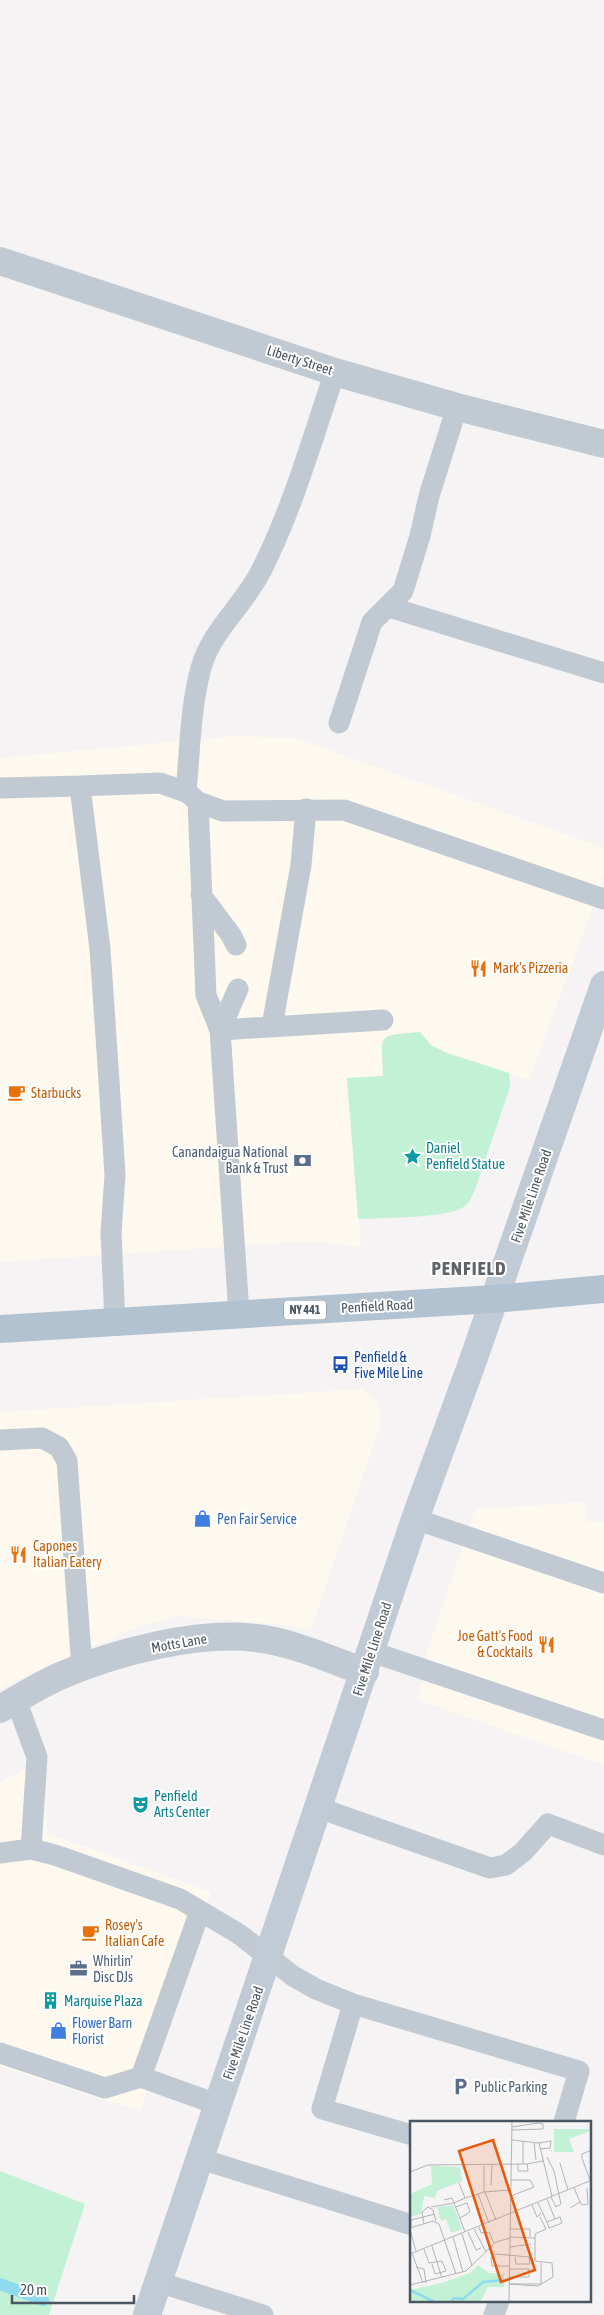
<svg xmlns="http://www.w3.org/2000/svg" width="604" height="2315" viewBox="0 0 604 2315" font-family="'Asap Condensed',sans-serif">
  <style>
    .commercial { fill: #fdf9ef }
    .green { fill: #c3f1d5 }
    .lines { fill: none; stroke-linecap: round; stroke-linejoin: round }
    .stream { stroke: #90daee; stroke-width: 12 }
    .lane { stroke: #c1cad2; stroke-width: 21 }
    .street { stroke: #c1cad2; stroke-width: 28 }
    .secondary { stroke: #c1cbd6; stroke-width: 28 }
    .primary { stroke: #b3c2d1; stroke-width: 28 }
    .labels { text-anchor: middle; stroke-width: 4; stroke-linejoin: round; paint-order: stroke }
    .shield { fill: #fff; stroke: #808990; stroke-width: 1 }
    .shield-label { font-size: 12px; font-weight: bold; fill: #4a5661 }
    .street-label { font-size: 14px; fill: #4a5661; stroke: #fff }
    .food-label { font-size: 14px; fill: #c56008; stroke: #fff; text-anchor: start }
    .culture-label { font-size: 14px; fill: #0d838f; stroke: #fff; text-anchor: start }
    .service-label { font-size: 14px; fill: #4e5e75; stroke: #fff; text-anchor: start }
    .transit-label { font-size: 14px; fill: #164399; stroke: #fff; text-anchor: start }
    .shop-label { font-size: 14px; fill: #366cbe; stroke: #fff; text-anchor: start }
    .district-label { font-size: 19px; font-weight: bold; letter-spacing: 1px; fill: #5f6368; stroke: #fff }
    .inset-river { fill: none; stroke: #90daee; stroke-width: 2.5 }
    .inset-road { fill: none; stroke: #b1b4b9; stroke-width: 1 }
    .view { fill: #e8590c; fill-opacity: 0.15; stroke: #e8590c; stroke-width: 2.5 }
    .inset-edge { fill: none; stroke: #4a5661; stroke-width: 2.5 }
  </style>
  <rect width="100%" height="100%" fill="#f5f3f3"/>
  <!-- commercial -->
  <path class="commercial" d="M236 736 295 738 604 848V877L529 1080 447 1053 431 1045 381 1044 383 1076 347 1079 361 1247 312 1241 0 1262V758Z
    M363 1389 378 1402 381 1423 311 1630 287 1625 175 1616 127 1631 0 1688V1412Z
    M584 1502 587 1522 604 1521V1765L418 1700 426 1655 475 1509Z
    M43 1760 47 1833 211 1892 140 2111 0 2066V1782Z"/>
  <!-- green -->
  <path class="green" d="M420 1032 431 1045 447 1053 509 1073 510 1087 476 1187C472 1196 469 1205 460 1209 441 1218 381 1218 358 1219L347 1078 383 1076C382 1032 375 1036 420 1032Z
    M0 2171 85 2204 49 2315H0Z"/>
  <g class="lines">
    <!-- stream -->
    <path class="stream" d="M0 2284 43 2300"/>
    <!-- lane -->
    <path class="lane" d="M389 607 604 673
      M339 723 372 622 403 591 420 536 429 496 457 407
      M80 786 160 783 186 792C190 752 190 708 201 668 211 631 244 605 261 571 293 508 312 439 335 372
      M0 788 80 786 100 949 108 1066 115 1175 111 1233 115 1322
      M189 794 198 802 223 811 344 810 604 899
      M198 802 206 995 220 1030 239 1314
      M201 895 231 935 236 945
      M272 1026 301 865 306 809
      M220 1030 383 1020
      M220 1030 238 989
      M0 1440 42 1438 59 1447 67 1461 82 1668
      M415 1519 604 1583
      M372 1652 604 1730
      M16 1700 37 1757 31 1849
      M319 1808 490 1868 506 1865 523 1852 548 1824 604 1845
      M0 1853 31 1849 55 1855 180 1899 239 1934 293 1976 316 1989 353 2004 579 2071 564 2122
      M353 2004 322 2109 412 2135
      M0 2053 105 2088 141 2077 219 2105
      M141 2077 200 1911
      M201 2159 412 2225
      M158 2282 263 2315
      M494 2315 499 2301"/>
    <!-- street -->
    <path class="street" d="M0 261 335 372 457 407 604 444
      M0 1709C20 1698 39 1685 60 1676 115 1652 197 1631 256 1638 292 1642 331 1660 365 1672"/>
    <!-- secondary -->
    <path class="secondary" d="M147 2315 415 1519 471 1366 604 985"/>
    <!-- primary -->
    <path class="primary" d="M0 1329 494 1299 604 1289"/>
  </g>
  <!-- icons -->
  <defs>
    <symbol id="restaurant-bare" viewBox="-9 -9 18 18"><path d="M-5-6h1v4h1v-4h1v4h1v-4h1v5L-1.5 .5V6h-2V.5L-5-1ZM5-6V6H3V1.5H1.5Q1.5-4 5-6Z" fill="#e8710a" stroke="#fff" stroke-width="2.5" paint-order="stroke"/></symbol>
    <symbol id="cafe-bare" viewBox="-9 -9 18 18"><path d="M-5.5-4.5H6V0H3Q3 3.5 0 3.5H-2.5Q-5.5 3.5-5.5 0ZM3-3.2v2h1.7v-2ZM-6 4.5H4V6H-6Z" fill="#e8710a" stroke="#fff" stroke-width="2.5" paint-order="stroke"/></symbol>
    <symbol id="sight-bare" viewBox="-9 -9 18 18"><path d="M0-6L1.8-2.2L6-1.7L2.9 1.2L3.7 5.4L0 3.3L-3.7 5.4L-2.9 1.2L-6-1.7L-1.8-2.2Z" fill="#0f9aa8" stroke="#fff" stroke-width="2.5" paint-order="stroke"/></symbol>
    <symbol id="bank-bare" viewBox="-9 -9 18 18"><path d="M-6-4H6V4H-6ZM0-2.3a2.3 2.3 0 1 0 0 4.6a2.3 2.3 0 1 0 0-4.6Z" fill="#5c6f8a" stroke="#fff" stroke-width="2.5" paint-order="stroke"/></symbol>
    <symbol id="bus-bare" viewBox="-9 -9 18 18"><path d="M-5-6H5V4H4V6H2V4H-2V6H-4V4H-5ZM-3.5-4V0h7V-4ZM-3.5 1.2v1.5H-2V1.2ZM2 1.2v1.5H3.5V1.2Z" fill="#1a4fb4" stroke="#fff" stroke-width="2.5" paint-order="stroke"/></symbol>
    <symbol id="shop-bare" viewBox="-9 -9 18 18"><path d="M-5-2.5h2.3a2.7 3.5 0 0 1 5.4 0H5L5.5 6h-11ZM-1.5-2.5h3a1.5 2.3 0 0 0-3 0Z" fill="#3f7fe0" stroke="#fff" stroke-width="2.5" paint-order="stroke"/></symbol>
    <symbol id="theatre-bare" viewBox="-9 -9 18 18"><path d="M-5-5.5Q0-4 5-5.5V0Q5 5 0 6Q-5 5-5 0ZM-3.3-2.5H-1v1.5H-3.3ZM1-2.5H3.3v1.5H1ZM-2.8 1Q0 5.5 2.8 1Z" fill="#0f9aa8" stroke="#fff" stroke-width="2.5" paint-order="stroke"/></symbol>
    <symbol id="office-bare" viewBox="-9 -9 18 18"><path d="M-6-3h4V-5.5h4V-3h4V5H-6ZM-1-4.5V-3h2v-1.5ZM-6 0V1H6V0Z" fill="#5c6f8a" stroke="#fff" stroke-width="2.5" paint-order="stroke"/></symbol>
    <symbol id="building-bare" viewBox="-9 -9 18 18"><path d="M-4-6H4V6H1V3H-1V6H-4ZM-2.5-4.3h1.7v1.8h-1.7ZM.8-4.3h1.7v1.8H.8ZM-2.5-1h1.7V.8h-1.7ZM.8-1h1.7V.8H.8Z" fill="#0f9aa8" stroke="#fff" stroke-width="2.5" paint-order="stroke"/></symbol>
    <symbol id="parking-bare" viewBox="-9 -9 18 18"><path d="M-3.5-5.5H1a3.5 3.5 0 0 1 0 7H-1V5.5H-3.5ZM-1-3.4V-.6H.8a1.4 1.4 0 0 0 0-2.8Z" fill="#5c6f8a" stroke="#fff" stroke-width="2.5" paint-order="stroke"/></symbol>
  </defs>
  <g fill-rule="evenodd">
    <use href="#restaurant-bare" x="466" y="956" width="25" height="25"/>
    <use href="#cafe-bare" x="4" y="1080" width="25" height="25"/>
    <use href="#sight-bare" x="400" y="1144" width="25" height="25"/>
    <use href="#bank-bare" x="290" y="1148" width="25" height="25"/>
    <use href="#bus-bare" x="328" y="1352" width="25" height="25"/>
    <use href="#shop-bare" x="190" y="1506" width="25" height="25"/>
    <use href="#restaurant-bare" x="6" y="1542" width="25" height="25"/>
    <use href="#restaurant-bare" x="534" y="1632" width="25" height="25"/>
    <use href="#theatre-bare" x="128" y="1792" width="25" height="25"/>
    <use href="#cafe-bare" x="78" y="1920" width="25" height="25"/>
    <use href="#office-bare" x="66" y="1956" width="25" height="25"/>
    <use href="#building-bare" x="38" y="1988" width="25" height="25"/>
    <use href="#shop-bare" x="46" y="2018" width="25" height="25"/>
    <use href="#parking-bare" x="448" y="2074" width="25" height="25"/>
  </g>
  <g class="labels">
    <!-- shield labels -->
    <rect class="shield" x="284" y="1300.5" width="42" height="19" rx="4"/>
    <g class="shield-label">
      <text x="305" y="1314">NY 441</text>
    </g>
    <!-- street labels -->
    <g class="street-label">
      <text transform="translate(300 360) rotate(18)" y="5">Liberty Street</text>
      <text transform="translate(531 1196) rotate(-71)" y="5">Five Mile Line Road</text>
      <text transform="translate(377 1306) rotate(-3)" y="5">Penfield Road</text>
      <text transform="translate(179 1643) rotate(-10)" y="5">Motts Lane</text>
      <text transform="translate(372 1649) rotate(-72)" y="5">Five Mile Line Road</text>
      <text transform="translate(243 2033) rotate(-71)" y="5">Five Mile Line Road</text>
    </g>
    <!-- food labels -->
    <g class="food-label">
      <text x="493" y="973">Mark's Pizzeria</text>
      <text x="31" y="1098">Starbucks</text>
      <text x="33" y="1551">Capones<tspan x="33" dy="16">Italian Eatery</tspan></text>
      <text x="533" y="1641" text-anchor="end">Joe Gatt's Food<tspan x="533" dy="16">&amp; Cocktails</tspan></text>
      <text x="105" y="1930">Rosey's<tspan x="105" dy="16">Italian Cafe</tspan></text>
    </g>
    <!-- culture labels -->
    <g class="culture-label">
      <text x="426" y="1153">Daniel<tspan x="426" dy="16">Penfield Statue</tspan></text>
      <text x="154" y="1801">Penfield<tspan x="154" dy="16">Arts Center</tspan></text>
      <text x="64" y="2006">Marquise Plaza</text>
    </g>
    <!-- service labels -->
    <g class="service-label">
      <text x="288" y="1157" text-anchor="end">Canandaigua National<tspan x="288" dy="16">Bank &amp; Trust</tspan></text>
      <text x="93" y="1966">Whirlin'<tspan x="93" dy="16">Disc DJs</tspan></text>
      <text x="474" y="2092">Public Parking</text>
    </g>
    <!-- transit labels -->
    <g class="transit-label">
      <text x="354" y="1362">Penfield &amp;<tspan x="354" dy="16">Five Mile Line</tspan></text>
    </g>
    <!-- shop labels -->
    <g class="shop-label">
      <text x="217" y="1524">Pen Fair Service</text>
      <text x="72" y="2028">Flower Barn<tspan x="72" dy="16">Florist</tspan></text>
    </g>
    <!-- district labels -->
    <g class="district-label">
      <text x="469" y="1275">PENFIELD</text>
    </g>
  </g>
  <!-- overview -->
  <g transform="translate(410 2121)">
    <rect width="181" height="181" fill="#f5f3f3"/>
    <path d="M144 8H181V10L159 18 164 31H144ZM21 45 50 46 52 60 27 70 25 77 14 75 11 93 0 96V73L22 63ZM43 84 52 108 41 112 36 98 31 100 27 86ZM68 144 79 152 94 153V166H78L70 181H0V169L35 161 60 152Z" fill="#c3f1d5"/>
    <path class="inset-river" d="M0 169 25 181M41 181 44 177 53 178 73 161 93 159"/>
    <path class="inset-road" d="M102 9 133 8V3L128 2 102 6M102 19 129 22 142 75M124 21 126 39M129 22 141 20 140 27 130 28M137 36 144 50 151 83 146 86 141 76M150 42 158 69M108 43V50H118L117 43M113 43V20M0 51 18 44 117 43 133 40M101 59H120L124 66 101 75M180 59 172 37V33L182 29M49 62 55 77M81 64 82 44M74 71 100 69M75 71 86 99M68 73 74 71V45M170 81 172 84 178 83 177 67M128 82 137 101 145 98 137 78M122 84 127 96 131 92M21 86 44 82 42 77 34 79M46 86 57 82 60 91 50 97M160 87 170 81 164 67M137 101 139 107 152 102 150 96 145 98M14 103 12 91 18 86 23 89 26 100M1 106V99L25 93M69 106 71 112 79 111 84 122M0 107 23 100 29 103 46 153M64 108 76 131M101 108H120V116M0 109 6 130M55 111 44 82 55 77 68 73 79 102M58 111 66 129 71 127M52 113 62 145M43 116 53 151M100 116 125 117M125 117V113L136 108 130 96M22 125 32 157M100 126 121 123M14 128 19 142 32 140 36 150 25 153 22 143M2 132 13 162M0 133 182 59M99 145H82L81 136 86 133 119 136 120 143H106L105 136M6 146 14 148 16 162M99 156H119V148H100M99 163 128 165 143 156 142 142 125 140V117M100 163H130M131 163V142M0 164 56 150 86 121 100 117M99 181 102 0"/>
    <path class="view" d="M83 19 125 149 91 161 49 30Z"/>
    <rect width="181" height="181" class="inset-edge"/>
  </g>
  <!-- scale -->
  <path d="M12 2295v8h122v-8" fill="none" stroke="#4a5661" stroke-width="2.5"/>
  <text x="20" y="2295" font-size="15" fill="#4a5661" stroke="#ffffff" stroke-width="4" paint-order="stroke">20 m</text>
</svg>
